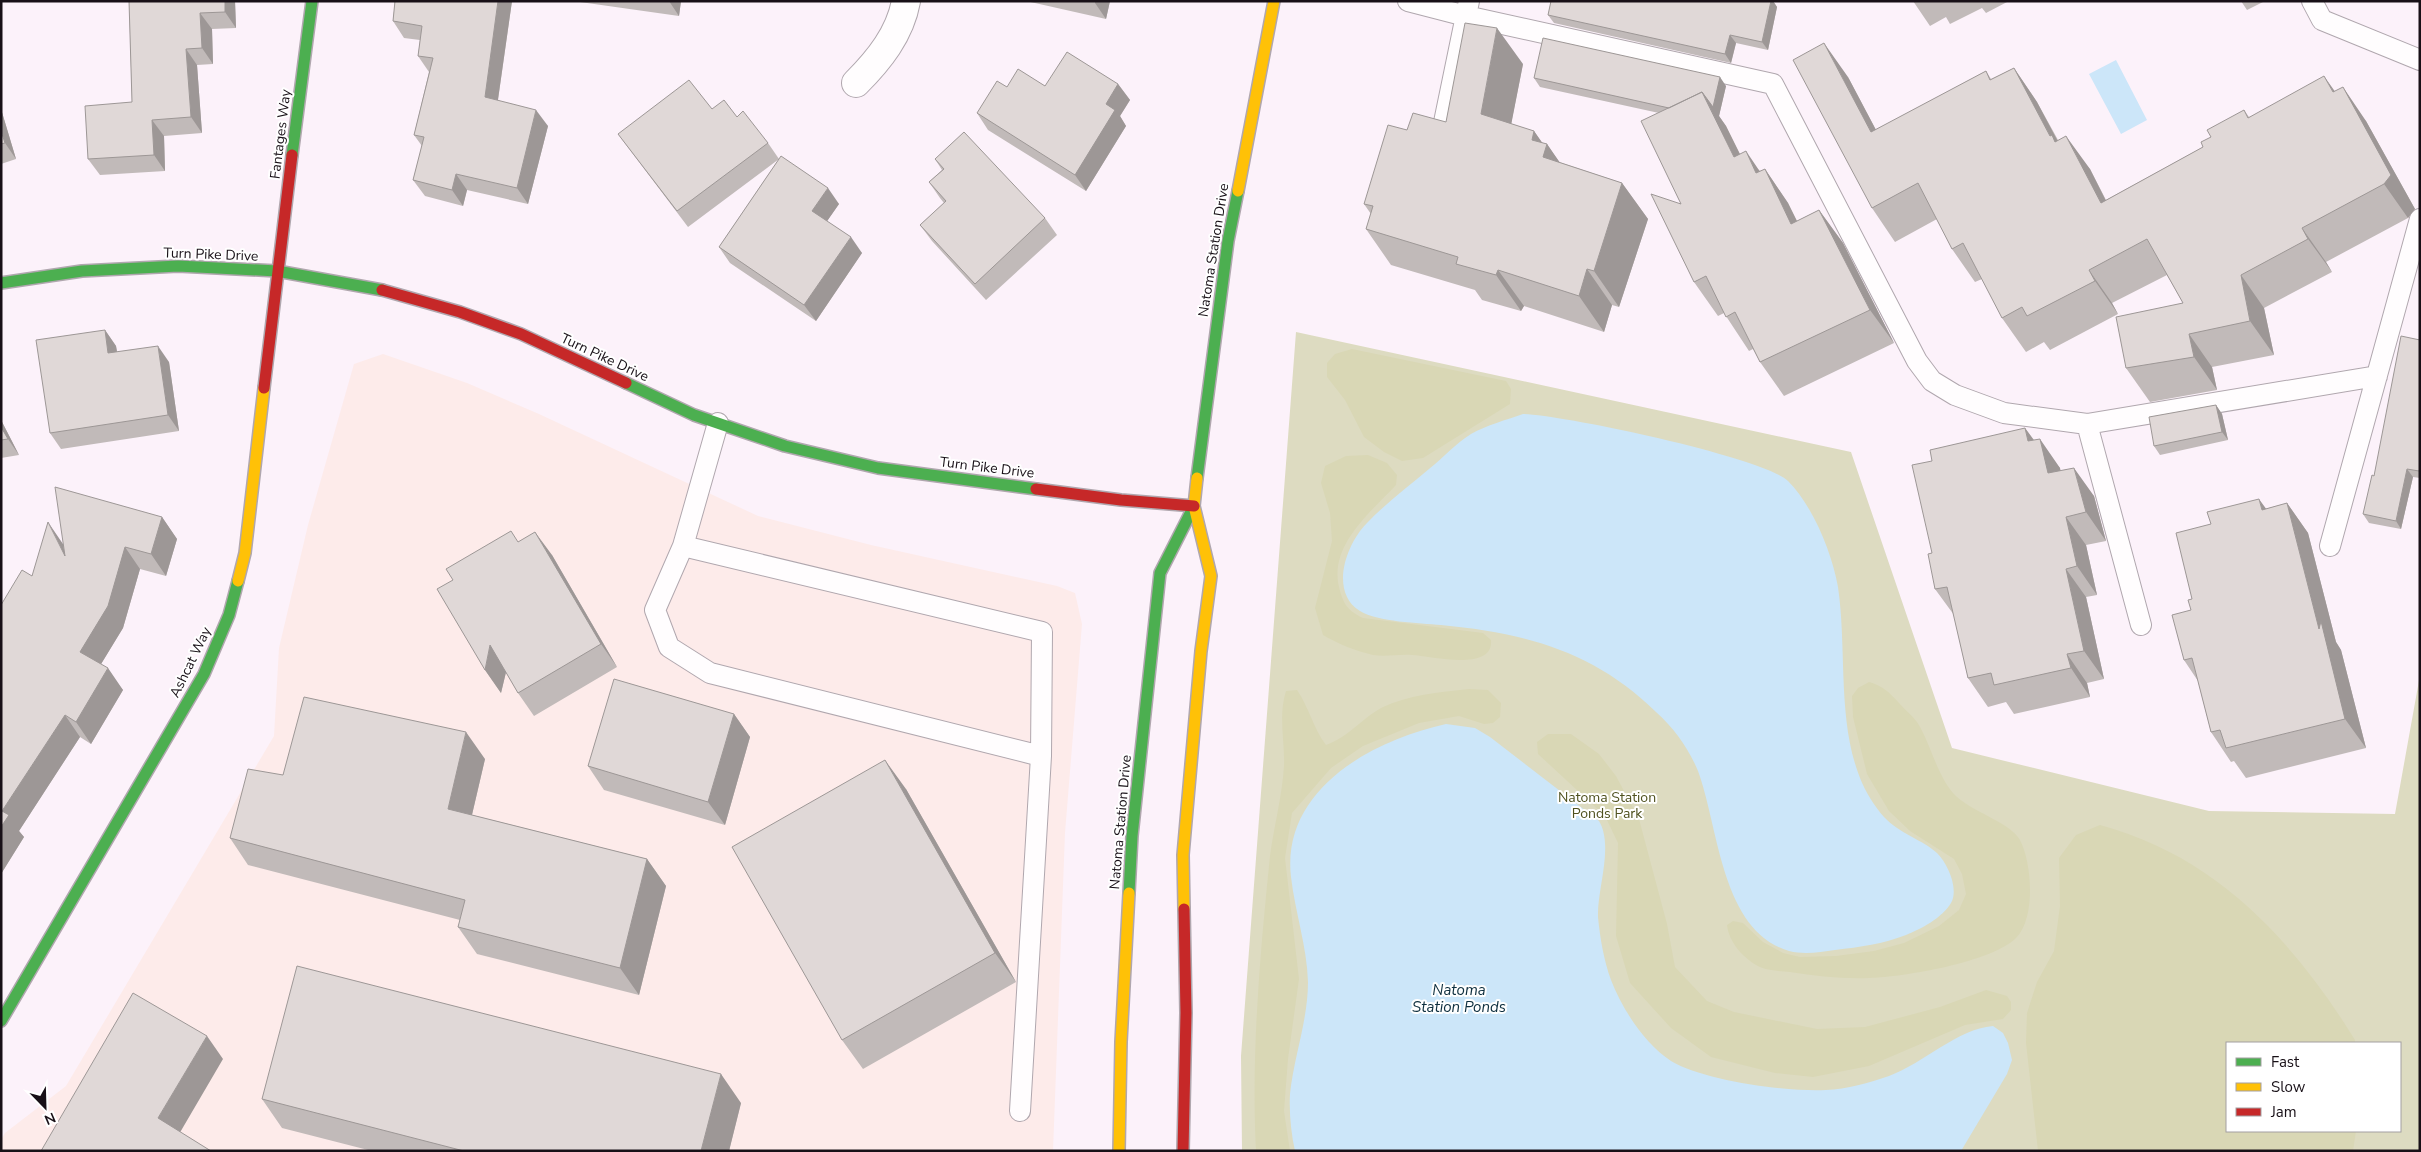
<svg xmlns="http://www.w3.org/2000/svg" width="2421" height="1152" viewBox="0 0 2421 1152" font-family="'Nunito Sans',sans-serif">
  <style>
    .education { fill: #fdebea }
    .green { fill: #dddbc1; fill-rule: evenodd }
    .forest { fill: #d9d7b5 }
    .water { fill: #cce6f9 }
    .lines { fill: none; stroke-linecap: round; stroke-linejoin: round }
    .lane-casing { stroke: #b0a7ae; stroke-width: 22 }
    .street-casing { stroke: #b0a7ae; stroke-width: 30 }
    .fast-casing { stroke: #b0a7ae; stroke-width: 14 }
    .slow-casing { stroke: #b0a7ae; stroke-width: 14 }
    .jam-casing { stroke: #b0a7ae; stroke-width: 14 }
    .lane { stroke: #fffdfe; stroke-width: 20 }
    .street { stroke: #fffdfe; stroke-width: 28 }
    .fast { stroke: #4caf50; stroke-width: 11 }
    .slow { stroke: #ffc107; stroke-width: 11 }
    .jam { stroke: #c62828; stroke-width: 11 }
    .wall { fill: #c1bab9 }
    .shaded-wall { fill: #9d9796 }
    .building { fill: #e0d8d7; stroke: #9d9796 }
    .labels { text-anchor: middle; stroke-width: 4; stroke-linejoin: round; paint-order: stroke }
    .street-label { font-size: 14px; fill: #181017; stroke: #fff }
    .park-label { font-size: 14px; fill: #4f511f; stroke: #fff }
    .water-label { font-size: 15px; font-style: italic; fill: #0e2f3f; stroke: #fff }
  </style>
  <rect width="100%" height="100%" fill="#fcf2fa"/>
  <!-- education -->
  <path class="education" d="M383 354 467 383 539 414 758 516 871 545 1057 586 1075 593 1082 624 1065 833 1053 1151H1V1140L5 1133 66 1086 274 736 279 648 308 525 354 364Z"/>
  <!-- green -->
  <path class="green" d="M1296 332 1851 452 1952 748 2209 811 2395 814 2420 675V1151H1242L1241 1056ZM2227 1043H2400V1131H2227Z"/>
  <!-- forest -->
  <path class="forest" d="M1352 349 1506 381 1511 389 1510 404 1423 458 1402 461 1384 452 1364 437 1345 400 1327 377V363L1335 354Z
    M1368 455 1387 463 1397 475 1396 485C1371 512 1329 545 1339 587 1343 604 1348 611 1363 618L1483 633 1491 640C1494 672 1431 656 1412 655 1399 654 1386 657 1373 655 1356 651 1338 644 1323 635L1315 608 1332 541 1330 513 1321 483 1325 466 1346 456Z
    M1869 682C1883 686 1889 692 1899 703 1904 709 1912 715 1917 722 1931 744 1936 773 1953 793 1970 812 2009 821 2020 840 2032 863 2036 918 2016 938 1992 962 1904 977 1869 978 1842 979 1816 976 1790 972 1781 971 1769 971 1760 967 1744 959 1729 943 1727 925L1733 921 1743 923 1763 942 1783 953 1800 957 1836 956 1874 951 1904 943 1939 926 1959 910 1966 894 1962 874 1954 859 1910 831 1889 811 1867 774 1853 717 1852 696 1858 688Z
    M1469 689 1488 690 1501 703 1500 717 1493 723 1484 724 1459 716 1419 723 1363 746 1331 768 1292 813 1285 858 1299 979 1288 1059 1284 1111 1290 1151H1256C1251 1054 1260 953 1270 856 1274 826 1282 797 1284 766 1285 741 1278 716 1286 691L1297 690C1309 707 1313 728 1326 745 1350 736 1361 719 1381 708 1408 695 1439 692 1469 689Z
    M1548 734H1571L1599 754 1616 776 1639 819 1667 924 1675 967 1707 1001 1734 1012 1817 1029 1865 1027 1940 1007 1986 990 2007 996 2011 1002V1010L2003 1019 1965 1025 1869 1066 1813 1077 1775 1073 1711 1057 1671 1028 1630 983 1616 936 1618 843 1605 816 1538 754 1537 742Z
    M2100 825C2216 856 2294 941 2355 1040V1043H2227V1131H2356L2353 1151H2038L2026 1043 2027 1013 2037 982 2054 951 2060 906 2059 858 2076 835Z"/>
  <!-- water -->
  <path class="water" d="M2116 60 2147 120 2121 134 2089 74Z
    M1523 414C1563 415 1763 457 1788 481 1813 506 1832 553 1838 587 1847 648 1837 720 1860 778 1865 791 1875 807 1884 817 1900 834 1923 840 1937 853 1948 864 1959 889 1951 903 1942 918 1921 929 1906 935 1883 944 1860 947 1835 950 1820 952 1805 955 1789 951 1721 931 1719 828 1698 771 1689 749 1674 728 1656 712 1594 651 1525 633 1441 625 1419 623 1378 622 1360 611 1329 592 1346 544 1367 523 1386 503 1408 487 1429 469 1443 458 1456 443 1471 434 1487 425 1506 420 1523 414Z
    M1446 724 1475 728 1490 737 1599 821C1614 846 1597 889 1598 917 1600 938 1604 961 1611 980 1622 1009 1645 1044 1671 1061 1704 1081 1788 1092 1826 1090 1847 1089 1869 1083 1889 1076 1924 1063 1957 1029 1993 1026L2003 1033 2008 1043 2012 1060 2007 1074 1961 1151H1295C1291 1133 1289 1112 1290 1094 1294 1056 1308 1020 1308 982 1307 946 1295 912 1291 877 1281 789 1373 740 1446 724Z"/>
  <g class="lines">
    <defs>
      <path id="lane" d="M1408 1 1466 16 1773 84 1917 361 1932 381 1955 395 2004 413 2087 424 2377 376
        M2312 1 2322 20 2420 60
        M1443 127 1469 1
        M718 423 683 546 655 610 669 647 710 673 1041 756
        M2087 424 2141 625
        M683 546 1042 632 1041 756 1020 1111
        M2330 546 2420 219"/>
      <path id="street" d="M856 83C879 60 900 34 906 1"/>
      <path id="fast" d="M292 155 312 1
        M1 283 82 271 178 266 277 271 382 290
        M626 383 694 415 785 446 878 468 1036 489
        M1197 478 1228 241 1238 191
        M1129 893 1132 836 1160 573 1194 506
        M1 1021 204 674 229 615 238 581"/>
      <path id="slow" d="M1238 191 1274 1
        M238 581 245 553 264 388
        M1184 909 1183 855 1201 651 1211 576 1194 506 1197 478
        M1119 1151 1121 1042 1129 893"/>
      <path id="jam" d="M382 290 460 312 521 334 626 383
        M264 388 292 155
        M1036 489 1121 500 1194 506
        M1183 1151 1186 1013 1184 909"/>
    </defs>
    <!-- lane casing -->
    <use href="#lane" class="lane-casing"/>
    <!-- street casing -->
    <use href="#street" class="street-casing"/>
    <!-- fast casing -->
    <use href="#fast" class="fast-casing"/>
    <!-- slow casing -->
    <use href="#slow" class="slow-casing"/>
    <!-- jam casing -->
    <use href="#jam" class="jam-casing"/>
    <!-- lane -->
    <use href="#lane" class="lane"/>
    <!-- street -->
    <use href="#street" class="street"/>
    <!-- fast -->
    <use href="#fast" class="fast"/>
    <!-- slow -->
    <use href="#slow" class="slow"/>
    <!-- jam -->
    <use href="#jam" class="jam"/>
  </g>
  <!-- wall -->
  <path class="wall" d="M129 1H235L236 28 212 29 213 64 197 65 202 133 164 136 165 171 100 175 88 159 132 102Z
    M395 1H512L498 100 548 126 528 204 467 190 463 206 425 196 413 180 422 146 414 135 429 72 418 56 420 40 404 38 393 21Z
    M579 1H681L679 16 580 2Z
    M1026 1H1110L1106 19Z
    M1551 1H1773L1777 7 1768 50 1736 43 1731 63 1554 23 1548 15Z
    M1913 1H2009L1986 13 1982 8 1950 24 1946 17 1930 26Z
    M2241 1H2265L2247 10Z
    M1523 64 1511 124 1534 131 1542 143 1547 144 1559 162 1622 183 1648 219 1619 307 1612 305 1604 332 1524 306 1521 311 1482 300 1475 290 1391 265 1366 229 1371 214 1364 204 1446 122Z
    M2014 68 2037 102 2058 140 2090 169 2106 200 2203 147 2211 137 2244 110 2249 117 2335 91 2366 121 2415 209 2408 218 2326 262 2332 272 2264 308 2274 355 2212 367 2217 390 2150 402 2126 368 2183 303 2167 275 2112 303 2118 314 2050 350 2044 342 2026 352 2002 318 1982 279 1975 282 1952 249 1937 219 1895 242 1872 208 1848 77 1876 130 1986 71 1991 79Z
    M1534 78 1726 86 1719 116 1726 126 1740 154 1760 171 1765 169 1788 203 1797 221 1819 210 1843 243 1894 343 1784 396 1760 362 1753 349 1749 351 1724 313 1718 316 1694 282 1681 204 1659 113 1540 87Z
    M1118 84 1130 100 1120 116 1126 126 1086 191 988 130 977 113 1007 87Z
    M1 109 16 159 1 164Z
    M712 109 737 117 768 143 779 159 839 204 827 221 862 253 816 321 730 263 719 247 779 159 688 227 630 150 618 134Z
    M935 159 1045 218 1057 235 986 300 932 241 920 225 944 203 940 198 929 182 942 170Z
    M105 330 116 346 117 352 169 362 179 431 61 449 50 433Z
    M2420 340V478L2413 477 2401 529 2369 523 2363 514 2374 476Z
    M2216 405 2222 414 2228 440 2160 455 2154 446Z
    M1 420 19 455 1 458Z
    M2025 428 2034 440 2060 468V471L2094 496 2106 541 2086 545 2097 595 2086 597 2104 679 2087 683 2090 697 2014 714 2006 702 1988 707 1968 678 1954 615 1935 589 1932 553V461Z
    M2287 503 2308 533 2336 642 2341 650 2366 748 2246 778 2234 761 2231 762 2211 732 2198 681 2184 660 2191 610 2192 599 2211 524Z
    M162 517 177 539 166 576 140 569 123 628 101 664 123 690 91 744 80 737 19 831 24 837 1 874 32 576 63 544Z
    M519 542 552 555 617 667 534 716 518 693 506 672 501 693 485 670Z
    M734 714 750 737 725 825 604 790 588 766Z
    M485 759 472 815 647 859 666 886 639 995 477 954 458 927 460 920 248 865 230 838 283 775Z
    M906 789 1016 982 863 1069 842 1040Z
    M262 1099 741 1103 729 1151H372L282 1128Z"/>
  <!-- shaded-wall -->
  <path class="shaded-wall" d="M225 1H235L236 28 225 12Z
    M498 1H512L496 113 485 97Z
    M669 1H681L679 16Z
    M1095 1H1110L1106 19 1095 3Z
    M1771 1H1773L1777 7 1768 50 1762 42Z
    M200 13 212 29 213 64 202 48Z
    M1497 28 1523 64 1506 151 1481 114Z
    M1730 35 1736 43 1731 63 1725 54Z
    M1824 43 1848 77 1895 166 1871 132Z
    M186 49 197 65 202 133 191 117Z
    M2014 68 2037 102 2065 155 2050 136Z
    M2324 76 2348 110 2333 92Z
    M1720 77 1726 86 1719 116 1726 126 1758 191 1734 157 1702 92Z
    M1118 84 1130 100 1120 116 1126 126 1086 191 1075 175 1106 104Z
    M2343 87 2366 121 2415 209 2408 218 2384 184Z
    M1 109 16 159 5 143 1 131Z
    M536 110 548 126 528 204 517 188Z
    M152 120 164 136 165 171 154 155Z
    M1534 131 1546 148 1547 144 1572 180 1543 157 1532 140Z
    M2066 136 2090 169 2124 237 2101 203Z
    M1746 151 1769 185 1756 173Z
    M1765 169 1788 203 1815 258 1791 224Z
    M456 174 467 190 463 206 452 190Z
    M1622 183 1648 219 1619 307 1594 271Z
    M828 188 839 204 823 227 812 211Z
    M1819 210 1843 243 1894 343 1870 310Z
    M2302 228 2326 262 2332 272 2308 239Z
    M851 237 862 253 816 321 804 305Z
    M1587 269 1612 305 1604 332 1579 296Z
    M1498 270 1524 306 1521 311 1496 275Z
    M2089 270 2112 303 2118 314 2095 281Z
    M2241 275 2264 308 2274 355 2250 321Z
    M105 330 116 346 120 369 108 353Z
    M2189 334 2212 367 2217 390 2194 357Z
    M158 346 169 362 179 431 168 415Z
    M2216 405 2222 414 2228 440 2222 432Z
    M1 420 19 455 8 439 1 427Z
    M2025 428 2043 453 2040 439 2060 468 2068 502 2048 473 2028 441Z
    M2074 468 2094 496 2106 541 2086 512Z
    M2407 469 2413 477 2401 529 2396 521Z
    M2259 499 2280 528 2262 510Z
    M2287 503 2308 533 2336 642 2341 650 2366 748 2345 719 2319 629Z
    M162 517 177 539 166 576 151 554Z
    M2066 517 2086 545 2097 595 2077 566Z
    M48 522 63 544 65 556Z
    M535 532 552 555 617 667 601 644Z
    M125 547 140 569 123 628 95 674 80 652Z
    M2066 569 2086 597 2104 679 2084 651Z
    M490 645 507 668 501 693 485 670Z
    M2067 654 2087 683 2090 697 2071 668Z
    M108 668 123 690 91 744 76 722Z
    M734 714 750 737 725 825 708 802Z
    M65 715 80 737 19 831 24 837 1 874 2 811Z
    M466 732 485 759 467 836 448 809Z
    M885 760 906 789 1016 982 995 953Z
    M647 859 666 886 639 995 620 968Z
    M207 1036 223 1059 175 1141 158 1118Z
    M721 1074 741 1103 729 1151H701Z"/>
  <!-- building -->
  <path class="building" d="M129 1H225V12L200 13 202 48 186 49 191 117 152 120 154 155 88 159 85 106 132 102Z
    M395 1H498L485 97 536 110 517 188 456 174 452 190 413 180 424 137 414 135 433 58 418 56 422 26 393 21Z
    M1551 1H1771L1762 42 1730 35 1725 54 1548 15Z
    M1465 23 1497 28 1481 114 1534 131 1532 140 1547 144 1543 157 1622 183 1594 271 1587 269 1579 296 1498 270 1496 275 1456 264 1458 257 1366 229 1373 206 1364 204 1388 125 1407 130 1413 113 1446 122Z
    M1543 38 1720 77 1713 107 1702 92 1669 108 1534 78Z
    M1824 43 1871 132 1986 71 1990 80 2014 68 2050 136 2052 135 2055 142 2066 136 2101 203 2203 147 2201 142 2211 137 2207 130 2244 110 2248 118 2324 76 2333 92 2343 87 2391 175 2384 184 2302 228 2308 239 2241 275 2250 321 2189 334 2194 357 2126 368 2116 317 2183 303 2147 239 2089 270 2095 281 2027 316 2022 307 2002 318 1963 243 1952 249 1918 183 1872 208 1793 60Z
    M1067 52 1118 84 1106 104 1115 110 1075 175 977 113 997 81 1007 87 1018 69 1045 86Z
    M689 80 712 109 724 100 737 117 743 111 768 143 677 211 618 134Z
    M1702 92 1734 157 1746 151 1756 173 1765 169 1791 224 1819 210 1870 310 1760 362 1735 312 1726 317 1706 276 1694 282 1651 194 1681 204 1641 121Z
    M1 131 5 143 1 144Z
    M964 132 1045 218 975 284 920 225 946 201 929 182 944 169 935 159Z
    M781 156 828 188 812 211 851 237 804 305 719 247Z
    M105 330 108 353 158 346 168 415 50 433 36 340Z
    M2401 336 2420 340V468L2419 471 2407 469 2396 521 2363 514 2372 475 2374 476Z
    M2216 405 2222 432 2154 446 2149 417Z
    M1 427 8 439 1 440Z
    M2025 428 2028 441 2040 439 2048 473 2074 468 2086 512 2066 517 2077 566 2066 569 2084 651 2067 654 2071 668 1994 685 1991 673 1968 678 1947 587 1935 589 1928 554 1932 553 1912 465 1932 461 1930 450Z
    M55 487 162 517 151 554 125 547 108 606 80 652 108 668 76 722 65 715 2 811 9 815 1 827V605L22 570 32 576 48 522 65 556Z
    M2259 499 2262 510 2287 503 2319 629 2321 621 2345 719 2226 748 2220 730 2211 732 2192 658 2184 660 2172 615 2191 610 2188 600 2192 599 2176 533 2211 524 2207 512Z
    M511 531 518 542 535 532 601 644 518 693 490 645 485 670 437 589 453 580 446 569Z
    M614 679 734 714 708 802 588 766Z
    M304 697 466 732 448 809 647 859 620 968 458 927 465 900 230 838 248 769 283 775Z
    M885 760 995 953 842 1040 732 847Z
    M297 966 721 1074 701 1151H464L262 1099Z
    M133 993 207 1036 158 1118 211 1151H41Z"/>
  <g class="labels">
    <!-- street labels -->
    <g class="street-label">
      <text transform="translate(280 134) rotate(-83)" y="5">Fantages Way</text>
      <text transform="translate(1213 250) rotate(-81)" y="5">Natoma Station Drive</text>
      <text transform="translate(211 254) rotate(2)" y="5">Turn Pike Drive</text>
      <text transform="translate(605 357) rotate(25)" y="5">Turn Pike Drive</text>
      <text transform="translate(987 467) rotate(7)" y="5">Turn Pike Drive</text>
      <text transform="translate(190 662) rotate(-64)" y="5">Ashcat Way</text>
      <text transform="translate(1120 822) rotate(-85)" y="5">Natoma Station Drive</text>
    </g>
    <!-- park labels -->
    <g class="park-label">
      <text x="1607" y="802">Natoma Station<tspan x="1607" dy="16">Ponds Park</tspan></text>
    </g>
    <!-- water labels -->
    <g class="water-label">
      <text x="1459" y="995">Natoma<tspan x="1459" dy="17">Station Ponds</tspan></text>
    </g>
  </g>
  <!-- border -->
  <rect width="2421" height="1152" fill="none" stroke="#181017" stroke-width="5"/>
  <!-- legend -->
  <rect x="2226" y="1042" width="175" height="90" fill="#ffffff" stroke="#a39fa2"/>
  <rect x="2236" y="1058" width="25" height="8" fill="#4caf50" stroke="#a39fa2"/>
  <text x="2271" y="1067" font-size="15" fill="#181017">Fast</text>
  <rect x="2236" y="1083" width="25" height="8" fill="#ffc107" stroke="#a39fa2"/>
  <text x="2271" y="1092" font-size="15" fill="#181017">Slow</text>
  <rect x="2236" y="1108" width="25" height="8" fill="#c62828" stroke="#a39fa2"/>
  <text x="2271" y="1117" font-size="15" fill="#181017">Jam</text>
  <!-- north arrow -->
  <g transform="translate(45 1107) rotate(157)" stroke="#ffffff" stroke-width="4" paint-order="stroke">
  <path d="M0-4L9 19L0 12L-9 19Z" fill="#181017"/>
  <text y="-8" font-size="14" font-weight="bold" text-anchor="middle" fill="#181017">N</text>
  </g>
</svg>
